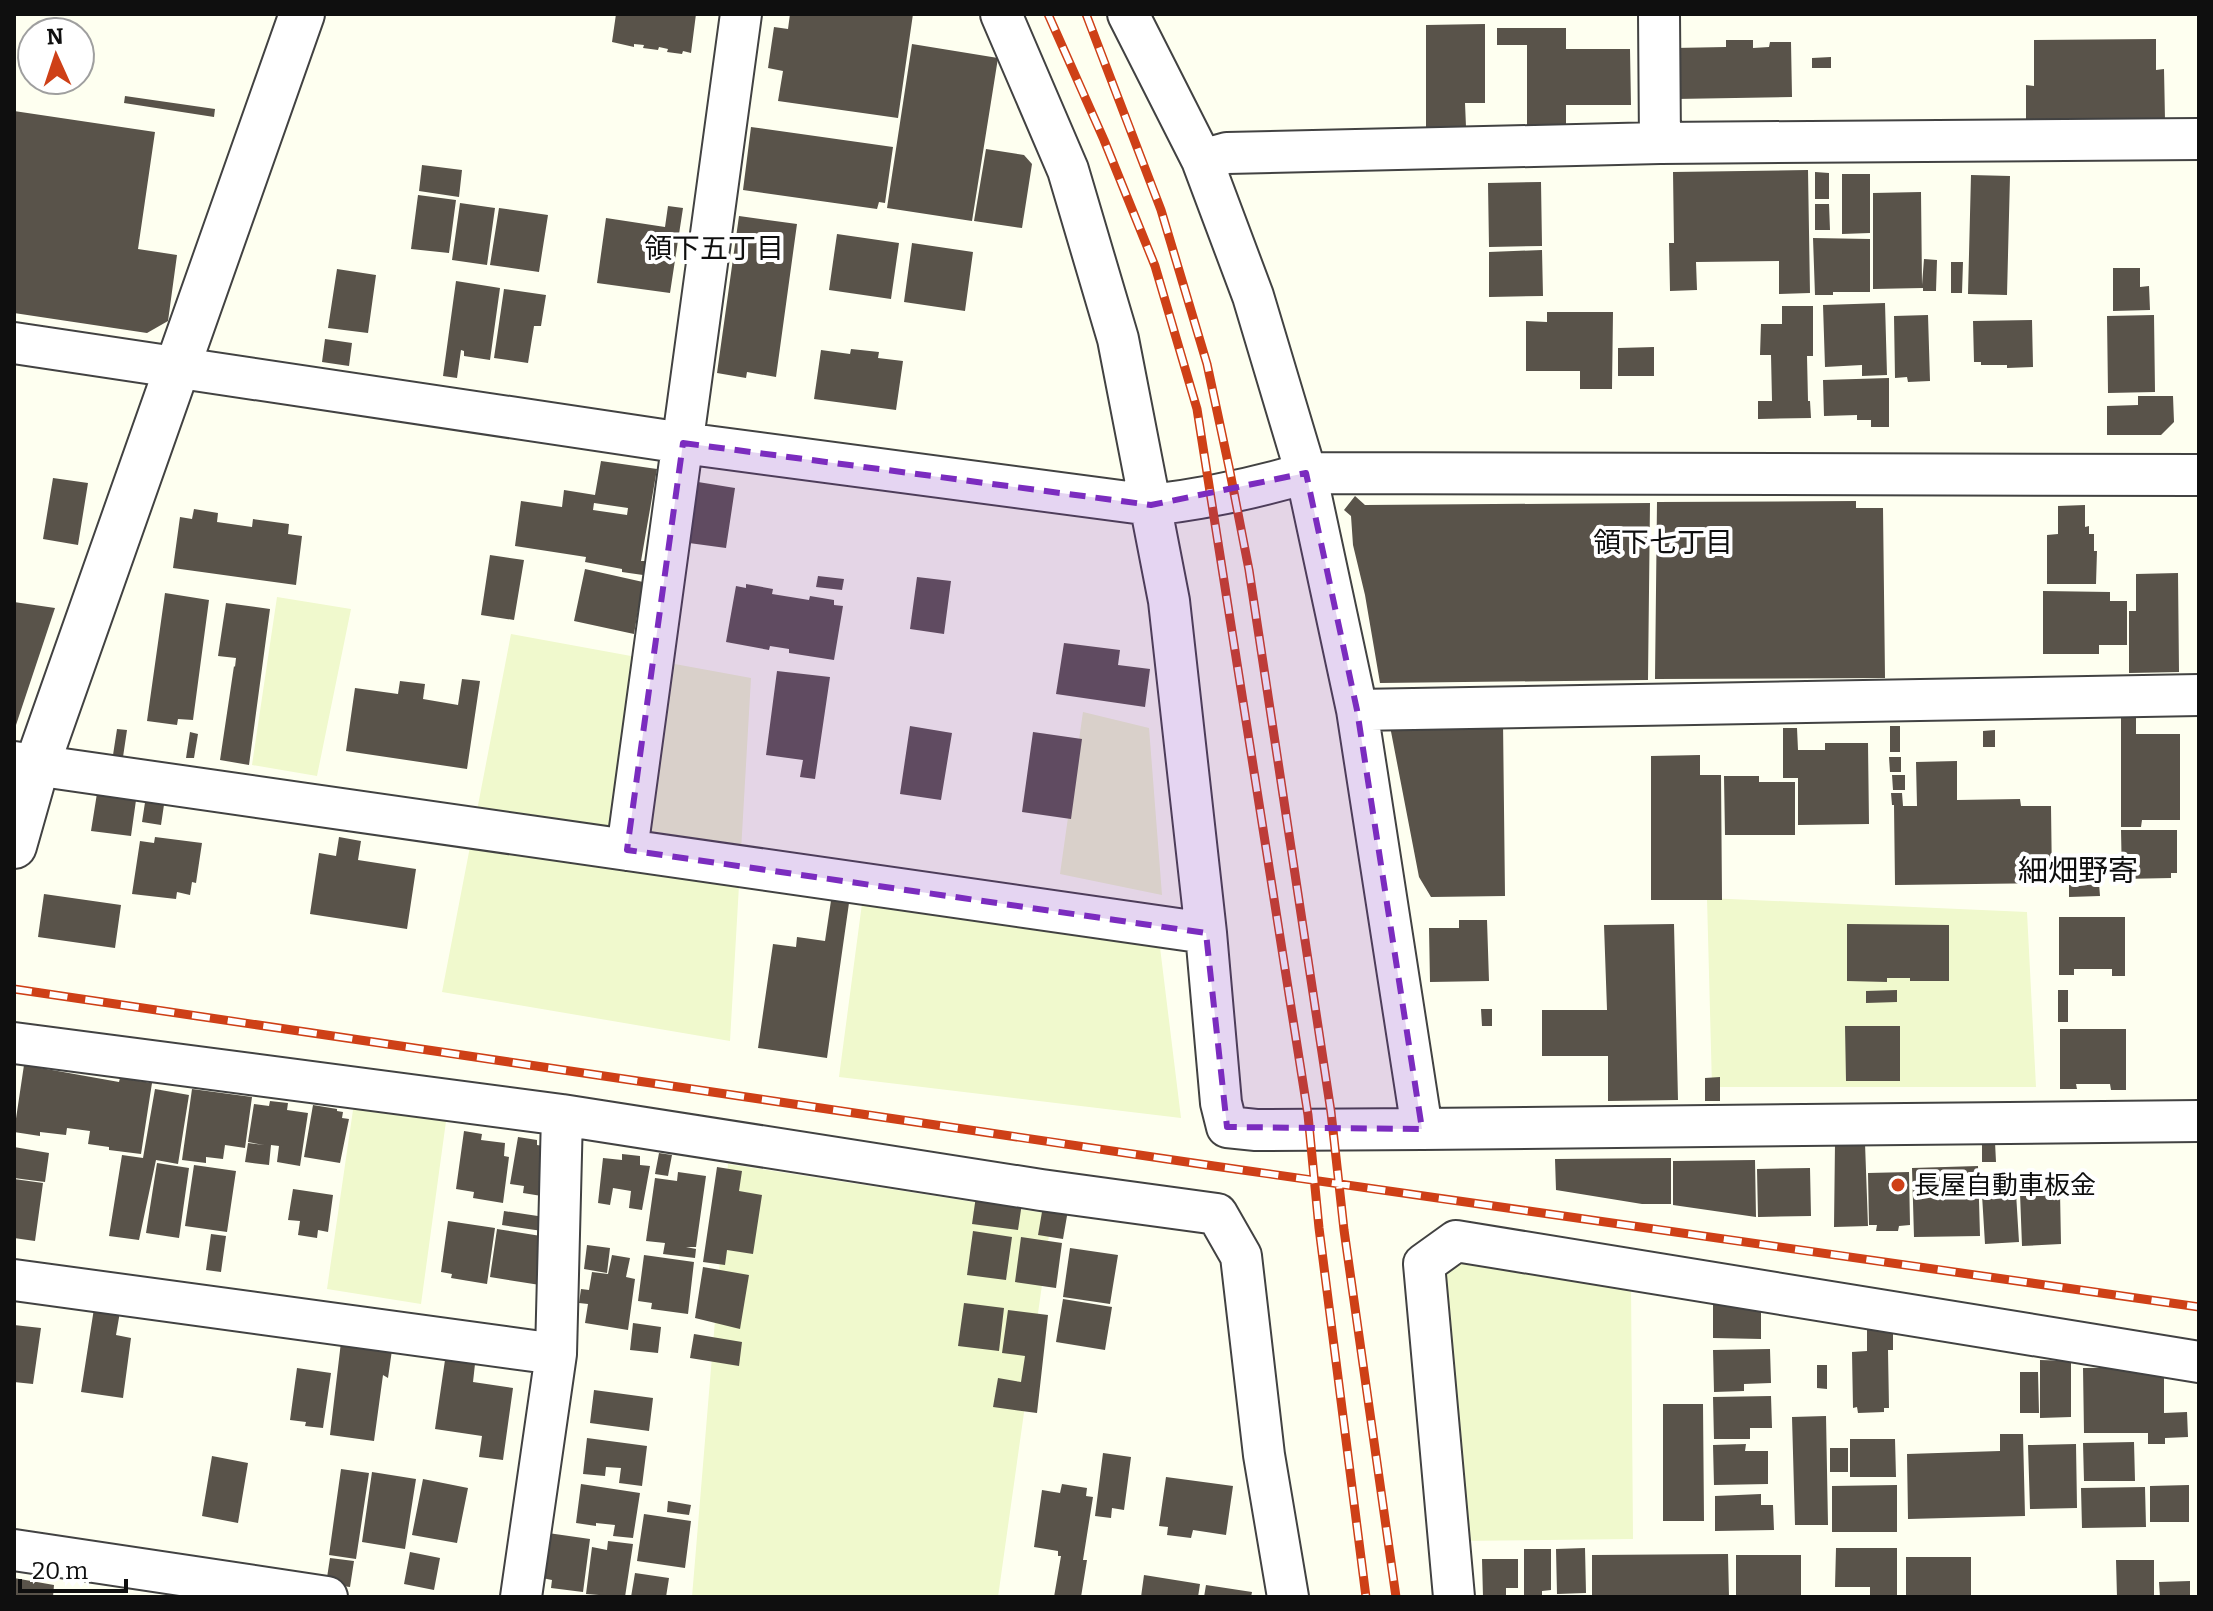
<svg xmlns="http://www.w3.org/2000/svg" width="2213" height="1611" viewBox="0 0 2213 1611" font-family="Bitter,'Noto Sans JP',serif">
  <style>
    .farmland { fill: #f0f9cd }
    .building { fill: #59534a; fill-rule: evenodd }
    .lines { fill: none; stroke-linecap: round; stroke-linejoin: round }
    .minor-casing { stroke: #424242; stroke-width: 44 }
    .tertiary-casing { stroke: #424242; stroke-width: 48 }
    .minor { stroke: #fff; stroke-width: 40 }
    .tertiary { stroke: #fff; stroke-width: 44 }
    .rail-casing { stroke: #ce4017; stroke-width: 9 }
    .rail { stroke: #fff; stroke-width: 6; stroke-dasharray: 18; stroke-linecap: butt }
    .marked { fill: #7b2cbf; fill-opacity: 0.2; stroke: #7b2cbf; stroke-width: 6; stroke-dasharray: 16 10; stroke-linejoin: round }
    .poi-dot { fill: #ce4017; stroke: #fff; stroke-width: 3 }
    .labels { text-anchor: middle; stroke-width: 8; stroke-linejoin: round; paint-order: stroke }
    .poi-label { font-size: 26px; fill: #0f0f0f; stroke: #fff; text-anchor: start }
    .neighbourhood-label { font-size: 28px; fill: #0f0f0f; stroke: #fff }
    .quarter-label { font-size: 30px; fill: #0f0f0f; stroke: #fff }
  </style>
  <rect width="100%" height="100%" fill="#fefff0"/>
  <!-- farmland -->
  <path class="farmland" d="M277 597 351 609 317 776 252 765Z
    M511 634 751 678 730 1041 442 992Z
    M1083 712 1149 728 1162 895 1060 874Z
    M863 896 1158 931 1181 1118 839 1077Z
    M1707 898 2027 912 2036 1087H1712Z
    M354 1103 447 1114 421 1304 327 1289Z
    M728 1164 1052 1214 998 1597H692Z
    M1450 1253 1631 1284 1633 1539 1458 1541 1427 1266Z"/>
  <!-- building -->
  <path class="building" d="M616 14H696L691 53 683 51 682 54 667 52 668 49 659 47 658 50 643 48 644 45 634 44V47L612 42Z
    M790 14H913L898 118 778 101 783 71 768 68 774 27 788 29Z
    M1485 24V103H1465L1466 127H1426V25Z
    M1497 28H1566V49H1630L1631 105H1566V129H1527V45H1497Z
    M2156 39V70L2164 69 2165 120 2026 121V85L2034 86V40Z
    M1726 40H1753V48L1769 47 1770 42H1791L1792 97 1675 99 1674 48 1726 47Z
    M912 44 998 58 972 221 887 208Z
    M1831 57V68H1812V58Z
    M125 96 215 109 214 117 124 103Z
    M14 111 155 132 138 249 177 255 168 321 147 333 14 313Z
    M751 127 893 147 885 203 879 202 877 209 743 190Z
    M986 149 1024 155 1032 164 1022 228 974 221Z
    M422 165 462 170 459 197 419 191Z
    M1808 170 1810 293 1779 294V261L1696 262 1697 290 1670 291 1669 243H1674L1673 172Z
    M1815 172 1829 173V199H1815Z
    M1842 174H1870V233L1842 234Z
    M1971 175 2010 176 2007 295 1968 294Z
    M1541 182 1542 246 1489 247 1488 183Z
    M1921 192 1922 285 1924 259 1937 260 1936 291H1923V288L1873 289V193Z
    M418 195 456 200 449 253 411 249Z
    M460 203 495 208 487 265 452 260Z
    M1815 204H1829L1830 230H1815Z
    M668 206 683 208 670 293 597 283 606 218 665 227Z
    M499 208 548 215 539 272 490 265Z
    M739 216 797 224 776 377 747 372 746 378 717 373Z
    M837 234 899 243 891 299 829 290Z
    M1813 238 1870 239V292H1833V295H1815Z
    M912 243 973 252 965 311 904 302Z
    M1542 250 1543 296 1489 297V252Z
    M1951 262H1963L1962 293H1951Z
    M2113 268H2140V287L2149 286 2150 310 2113 311Z
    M337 269 376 275 368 333 328 328Z
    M456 281 500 288 490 360 464 356V351L461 350 457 378 443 376Z
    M504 289 546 295 541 326H534L528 363 494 358Z
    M1885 303 1887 375 1862 376V365L1825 367 1823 305Z
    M1782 306H1813V356H1807L1808 401H1810L1811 418 1758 419V401H1772L1771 355H1760L1761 324H1782Z
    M1547 312H1613L1612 389H1580V371H1526V321L1547 322Z
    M1928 315 1930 381 1908 382 1907 377 1895 378 1894 316Z
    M2154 315 2155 392 2108 393 2107 316Z
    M2032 320 2033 367 2007 368V365H1981V362H1974L1973 321Z
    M325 339 352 343 349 366 322 362Z
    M1654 347V376H1618V348Z
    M851 349 879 352 878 358 903 361 896 410 814 399 821 350 850 354Z
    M1889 378V427H1871V420H1857V415L1824 416 1823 380Z
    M2138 396H2173L2174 422 2161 435H2107V406L2138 405Z
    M601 461 657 469 641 561H645L643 575 622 572V569L585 562 586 557 515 546 521 501 562 507 564 490 595 495ZM594 503 628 508 627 515 593 510Z
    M53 478 88 483 78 545 43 539Z
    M698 482 735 488 726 548 689 543Z
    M1355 496 1365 505 1650 503 1648 680 1380 683 1365 595 1353 545 1351 516 1344 510Z
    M1856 501V508H1883L1885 678 1655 679 1657 502Z
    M2085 505V527L2089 526V534H2094V551H2097L2096 584H2047V535L2058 534V506Z
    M194 509 218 513 217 522 252 527 253 519 289 524 288 534 302 536 296 585 173 568 180 517 192 519Z
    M490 555 524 560 514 620 481 615Z
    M585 569 643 582 634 634 574 621Z
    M2178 573 2179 672 2129 673V611H2136V574Z
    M818 576 844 579 842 590 816 587Z
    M917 577 951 581 944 634 910 629Z
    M746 584 773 589 772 594 809 600 810 596 834 600V605L843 606 834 660 789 653V649L770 646 769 650 726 642 736 586 746 588Z
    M2043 591 2110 592V601H2127V645H2099V654H2043Z
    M165 593 209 600 193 720 178 719 177 725 147 721Z
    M14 602 55 608 15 728H14Z
    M226 603 270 609 249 765 220 760 234 666 235 667 236 658 218 656Z
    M1064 643 1120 650 1118 665 1150 669 1145 707 1056 694Z
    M777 671 830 677 815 779 800 777 803 760 766 755Z
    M462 679 480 681 467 769 346 751 355 688 398 694 400 681 425 684 423 699 458 705Z
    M1388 716 1503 721 1505 896 1431 897 1419 877Z
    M2121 718H2136V734H2180V820H2142L2141 827H2121Z
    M910 726 952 733 941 800 900 794Z
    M1890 726H1900V752H1890Z
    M1783 728H1797L1798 750H1825V743H1868L1869 824 1798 825V778H1783Z
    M117 729 127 730 123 757 113 755Z
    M1995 730V747H1983V731Z
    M190 732 198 734 194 758H186Z
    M1033 732 1082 739 1071 819 1022 812Z
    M1700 755V775H1721L1722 900H1651V756Z
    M1889 757H1901V772H1890Z
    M1957 761V800L2020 799 2021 806H2051L2052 883 1895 885 1894 805H1892L1891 793H1902L1903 806H1917L1916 762Z
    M1892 775H1905V790H1893Z
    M1724 776H1759V782H1795V835H1725Z
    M98 787 137 793 131 836 91 831Z
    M146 796 165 798 161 825 142 822Z
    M2121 830H2177V873H2171V878L2122 879Z
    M155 837 202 843 196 883 192 882 190 895 177 892 176 899 132 894 140 841 154 843Z
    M339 837 361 841 358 860 416 869 407 929 310 914 319 853 336 856Z
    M2099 864V876H2068V865Z
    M2069 883H2099L2100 896 2069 897Z
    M44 894 121 905 115 948 38 937Z
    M832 894 850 896 827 1058 758 1048 773 944 796 947 797 937 825 941Z
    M2059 917H2125V976H2112V969H2074V975H2059Z
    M1459 920H1487L1489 981 1430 982 1429 928H1459Z
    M1674 924 1678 1100 1608 1101V1056H1542V1010H1607L1604 925Z
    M1847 924 1949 925V981H1910V978H1887V982L1847 981Z
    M1897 990V1002L1866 1003V991Z
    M2058 990H2068V1022H2058Z
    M1481 1009H1492V1026H1482Z
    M1845 1026H1900V1081H1846Z
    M2060 1029H2126V1090H2111L2110 1084H2076L2077 1089H2060Z
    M24 1065 119 1082 120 1078 152 1083 141 1154 109 1150V1147L88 1144 90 1131 67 1128 66 1135 40 1132V1136L14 1132Z
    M1720 1077V1101H1705V1078Z
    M155 1089 189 1095 178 1164 156 1160 139 1240 109 1236 122 1155 143 1158Z
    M192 1089 252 1097 245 1148 225 1145 223 1159 206 1157V1163L182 1160Z
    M270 1101 288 1103 287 1110 308 1113 300 1166 277 1162 279 1146 271 1145 269 1165 245 1162 248 1143 264 1145 248 1142 254 1104 269 1106Z
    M313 1105 337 1109V1111L343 1112 342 1118 349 1119 340 1163 304 1157Z
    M464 1131 482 1134 481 1140 505 1143 504 1156 509 1157 503 1203 473 1198 474 1192 456 1189Z
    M518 1137 537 1140V1145L562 1149 554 1198 523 1193 524 1186 510 1184Z
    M1995 1142 1996 1162H1982V1143Z
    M1835 1143H1865L1868 1226 1834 1227Z
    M14 1147 49 1153 45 1182 14 1178Z
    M659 1153 672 1155 668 1176 655 1174Z
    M622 1154 640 1156V1165L650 1166 642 1210 629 1208 631 1191 613 1188 610 1205 598 1203 603 1158 622 1160Z
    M1671 1158V1204H1642L1556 1190 1555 1159Z
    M1755 1160 1756 1217 1673 1205V1161Z
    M157 1163 189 1168 179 1238 146 1233Z
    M194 1165 236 1171 227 1232 185 1226Z
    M1978 1166 1980 1236 1914 1237 1912 1168Z
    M717 1167 742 1171 739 1191 762 1195 753 1254 727 1250 725 1265 703 1262Z
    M1810 1168 1811 1216 1758 1217 1757 1169Z
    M678 1172 706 1176 696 1247H686L696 1249 695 1258 663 1254 665 1243 646 1241 655 1178 677 1181Z
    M1909 1172 1910 1225 1899 1226 1898 1231H1876L1877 1225H1869L1868 1173Z
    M14 1179 43 1183 35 1241 14 1238Z
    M293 1189 333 1195 328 1232 318 1230 317 1238 298 1235 300 1221 288 1220Z
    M2060 1192 2061 1244 2022 1246 2020 1193Z
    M2016 1193 2019 1242 1985 1244 1982 1195Z
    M976 1196 1022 1203 1018 1230 972 1224Z
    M1043 1206 1068 1210 1063 1239 1038 1235Z
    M504 1211 551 1218 549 1232 502 1225Z
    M448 1221 495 1228 487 1284 451 1278 452 1274 441 1272Z
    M497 1229 547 1237 540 1285 490 1277Z
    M973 1231 1012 1237 1006 1280 967 1275Z
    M211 1234 226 1236 221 1272 206 1270Z
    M1021 1237 1062 1243 1056 1288 1015 1282Z
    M587 1245 610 1248 607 1273 584 1269Z
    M1070 1248 1118 1255 1110 1304 1063 1297Z
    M612 1255 630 1258 626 1277 635 1279 628 1330 585 1323 588 1304 579 1303 581 1289 589 1290 592 1272 608 1274Z
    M644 1255 694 1262 688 1314 651 1309 652 1303 638 1301Z
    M703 1267 749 1275 740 1329 695 1318Z
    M1063 1299 1112 1307 1105 1350 1056 1342Z
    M95 1302 121 1306 116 1335 131 1338 123 1398 81 1392Z
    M964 1303 1004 1308 999 1351 958 1346Z
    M1713 1305H1761V1339L1713 1338Z
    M1008 1310 1048 1315 1037 1413 993 1407 998 1378 1021 1382 1025 1356 1002 1353Z
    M633 1323 661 1327 658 1353 630 1350Z
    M14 1325 41 1328 33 1384 14 1382Z
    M1893 1327V1350H1888L1889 1408H1884V1412L1858 1413 1857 1407 1853 1408 1852 1352 1867 1351V1328Z
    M694 1334 742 1342 739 1366 690 1358Z
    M341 1342 392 1350 388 1378 383 1375 374 1441 330 1435Z
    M1770 1349 1771 1383 1744 1384V1391L1714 1392 1713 1350Z
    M445 1360 475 1364 473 1382 513 1388 503 1460 479 1457 482 1436 435 1429Z
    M2040 1360 2071 1361V1417L2040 1418Z
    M1817 1365H1827V1389L1817 1388Z
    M2155 1367 2164 1374V1413L2187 1412 2188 1437 2165 1438V1444H2148V1433H2084L2083 1368Z
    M297 1368 331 1373 323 1428 305 1426 306 1422 290 1420Z
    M2020 1372H2038L2039 1413H2020Z
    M594 1390 653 1398 649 1431 590 1423Z
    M1771 1396 1772 1428H1750V1439H1714L1713 1397Z
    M1663 1404H1703L1704 1521H1663Z
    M1826 1416 1828 1525H1795L1792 1417Z
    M2000 1434H2023L2025 1516 1908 1519 1907 1454 2000 1451Z
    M587 1438 647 1446 642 1486 619 1483 621 1468 606 1467 605 1476 583 1474Z
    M1850 1439H1895L1896 1477H1850Z
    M2134 1442 2135 1481H2084L2083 1443Z
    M1746 1444 1745 1451H1768V1484L1714 1485 1713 1445Z
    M2076 1444 2077 1508 2030 1509 2028 1445Z
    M1830 1448H1848V1472H1830Z
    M1103 1453 1131 1457 1124 1510 1112 1508 1111 1518 1095 1516Z
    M212 1456 248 1463 238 1523 202 1516Z
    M341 1469 369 1473 356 1559 329 1555Z
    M372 1472 416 1479 405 1549 362 1542Z
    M1166 1477 1233 1486 1226 1535 1193 1530 1191 1538 1167 1535 1168 1527 1159 1526Z
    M423 1479 468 1488 457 1543 412 1535Z
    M581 1484 640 1493 633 1538 613 1536 615 1525 596 1523V1526L576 1523Z
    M1062 1484 1087 1488 1086 1496 1093 1497 1083 1560H1087L1081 1597H1054L1061 1556H1058V1551L1034 1547 1042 1490 1060 1493Z
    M1897 1485V1532H1832V1486Z
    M2189 1485V1522H2150V1486Z
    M2145 1487 2146 1527 2082 1528 2081 1488Z
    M1761 1494V1505H1773L1774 1530 1715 1531V1496Z
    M668 1501 691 1505 689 1515 667 1512Z
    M644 1514 691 1521 685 1568 637 1561Z
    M548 1533 590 1539 583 1592 551 1588 552 1580 542 1578Z
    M608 1541 633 1544 625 1597 586 1594 592 1547 607 1550Z
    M1585 1548 1586 1593 1557 1594 1556 1549Z
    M1836 1548H1897V1597H1870V1587H1835Z
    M1524 1549H1551V1590L1542 1591V1597H1524Z
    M410 1552 440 1558 434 1590 404 1584Z
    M1728 1554 1729 1597H1592V1555Z
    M1736 1555H1801V1597H1736Z
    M1906 1557H1971V1597H1906Z
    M330 1558 354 1561 350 1587 326 1584Z
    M1482 1559H1518V1588H1506V1597H1483Z
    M2116 1560H2154V1596L2117 1597Z
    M635 1573 669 1578 666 1597H631Z
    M1144 1575 1200 1584 1198 1597H1141Z
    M14 1578 54 1585 53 1597H14Z
    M2190 1581V1597H2160L2159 1582Z
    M1206 1585 1252 1592 1251 1597H1204Z"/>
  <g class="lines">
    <defs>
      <path id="minor" d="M1001 14 1068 170 1118 339 1169 601 1206 933 1221 1103 1227 1127 1256 1130 1422 1129
        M1128 14 1202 160 1253 296 1306 473 1357 710 1422 1129 2199 1121
        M1659 14 1660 143
        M1202 160 1227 153 1660 143 2199 139
        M14 343 683 443 1151 505C1204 499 1255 488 1306 473L2199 475
        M1357 710 2199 695
        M14 762 1206 933
        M627 850 741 14
        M14 1043 562 1115 1041 1190 1217 1214 1241 1256 1264 1455 1288 1597
        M14 1280 556 1354
        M14 1550 327 1597
        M521 1597 556 1354 562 1115
        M1454 1597 1424 1264 1456 1241 2199 1362"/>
      <path id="tertiary" d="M14 846 37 765 302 14"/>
    </defs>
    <!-- minor casing -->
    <use href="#minor" class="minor-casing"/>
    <!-- tertiary casing -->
    <use href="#tertiary" class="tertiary-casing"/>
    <!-- minor -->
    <use href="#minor" class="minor"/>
    <!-- tertiary -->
    <use href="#tertiary" class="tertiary"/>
    <defs>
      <path id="rail" d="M1048 14 1104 140 1155 266 1197 409 1308 1115 1319 1228 1366 1597
        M1086 14 1161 210 1207 364 1229 467 1249 570 1331 1112 1344 1230 1396 1597
        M14 989 1214 1166 2199 1307"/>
    </defs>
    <!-- rail casing -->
    <use href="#rail" class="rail-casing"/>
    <!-- rail -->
    <use href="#rail" class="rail"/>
  </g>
  <!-- marked area -->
  <path class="marked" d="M683 443 1151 505 1306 473 1357 710 1422 1129 1227 1127 1206 933 627 850Z"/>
  <!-- markers -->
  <circle class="poi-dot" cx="1898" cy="1185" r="8"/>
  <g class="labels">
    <!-- poi labels -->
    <g class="poi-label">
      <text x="1914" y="1194">長屋自動車板金</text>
    </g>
    <!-- neighbourhood labels -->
    <g class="neighbourhood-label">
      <text x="714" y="258">領下五丁目</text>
      <text x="1663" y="552">領下七丁目</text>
    </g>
    <!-- quarter labels -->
    <g class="quarter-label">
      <text x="2078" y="881">細畑野寄</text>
    </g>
  </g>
  <!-- border -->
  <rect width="2213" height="1611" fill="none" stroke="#0f0f0f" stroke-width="32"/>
  <!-- north arrow -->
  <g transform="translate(56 56) rotate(357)"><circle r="38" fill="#ffffff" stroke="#9f9f9f" stroke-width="2"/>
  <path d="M0-6L14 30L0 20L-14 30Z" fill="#ce4017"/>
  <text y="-12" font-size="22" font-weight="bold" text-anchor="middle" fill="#0f0f0f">N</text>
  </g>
  <!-- scale -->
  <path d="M20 1579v12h106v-12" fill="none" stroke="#0f0f0f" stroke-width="4"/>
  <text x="32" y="1579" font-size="24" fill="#0f0f0f" stroke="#ffffff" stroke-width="6" paint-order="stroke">20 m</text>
</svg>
